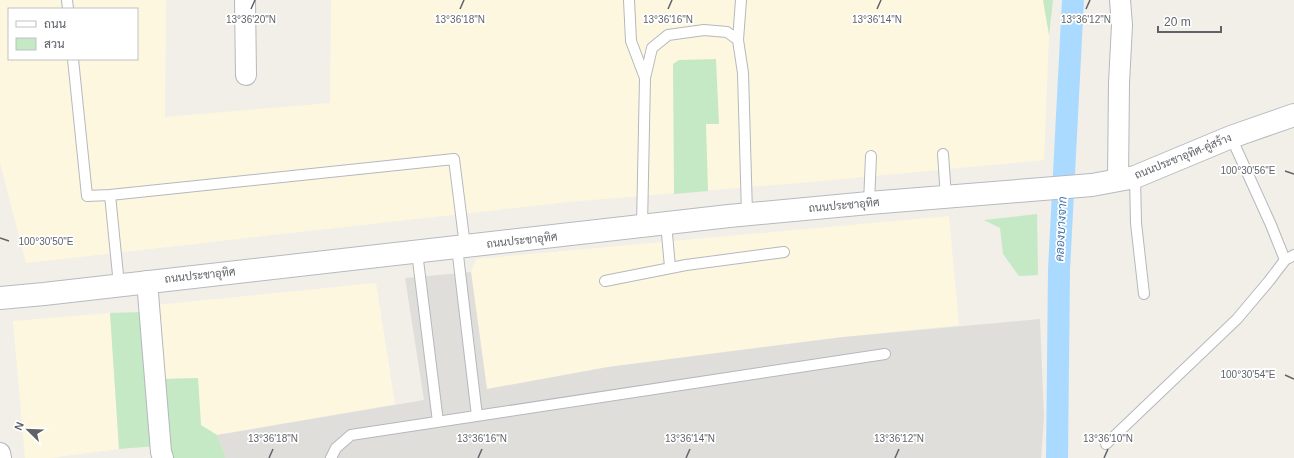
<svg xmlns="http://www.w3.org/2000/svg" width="1294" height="458" viewBox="0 0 1294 458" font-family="Helvetica,Sarabun,sans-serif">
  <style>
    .commercial { fill: #fef7e0; fill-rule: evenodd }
    .industrial { fill: #e0deda }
    .green { fill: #c5e8c5 }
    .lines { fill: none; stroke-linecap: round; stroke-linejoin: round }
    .canal { stroke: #aadaff; stroke-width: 22 }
    .lane-casing { stroke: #b5b8bc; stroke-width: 12 }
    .street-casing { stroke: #b5b8bc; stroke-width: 22 }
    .secondary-casing { stroke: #b6babf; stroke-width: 24 }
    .lane { stroke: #fff; stroke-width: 10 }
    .street { stroke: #fff; stroke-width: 20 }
    .secondary { stroke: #fff; stroke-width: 22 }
    .ticks { fill: none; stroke: #5f6368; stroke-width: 1.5 }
    .labels { text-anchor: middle; stroke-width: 3.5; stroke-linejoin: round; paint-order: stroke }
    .street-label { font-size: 11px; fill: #5f6368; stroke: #fff }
    .water-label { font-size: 12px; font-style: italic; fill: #4174aa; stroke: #fff }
    .ticks-label { font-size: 10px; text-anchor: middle; fill: #5f6368; stroke: #fff; stroke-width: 3.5; stroke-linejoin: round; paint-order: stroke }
  </style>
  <rect width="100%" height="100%" fill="#f1efe8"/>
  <!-- commercial -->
  <path class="commercial" d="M0 0H166L165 117 330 103 331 0H1043L1049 35 1044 160 811 182 568 202 26 263 0 163ZM9 9H137V59H9Z
    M949 216 959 325 843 337 608 367 487 389 471 272 476 259Z
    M376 283 395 404 217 435 201 425 198 378 163 379 155 305Z
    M110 313 119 449 49 458H25L13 321Z"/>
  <!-- industrial -->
  <path class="industrial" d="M471 272 487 389 608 367 843 337 1040 319 1044 417 1041 458H226L217 435 424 400 405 278Z"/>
  <!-- green -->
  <path class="green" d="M1043 0H1053L1049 35Z
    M716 59 719 124H706L708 191 674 194 673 64 679 60Z
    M1037 214 1038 275 1019 276 1003 254 1000 228 984 220Z
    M143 312 156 446 119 449 110 313Z
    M198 378 201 425 217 435 226 458H172L163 379Z"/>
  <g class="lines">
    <!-- canal -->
    <path class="canal" d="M1057 458 1059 270 1073 0"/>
    <defs>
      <path id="lane" d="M67 0 68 9
        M629 0 631 41 645 78
        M738 40 741 0
        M73 59 87 196 110 195
        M943 154 946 197
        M1135 177 1136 223 1144 294
        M869 203 871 156
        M666 223 670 267
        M642 226 645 78 652 48 668 35 704 30 727 32 738 40 743 73 747 214
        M457 247 477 416
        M417 252 438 422
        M1285 260 1294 255
        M605 281 686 265 784 252
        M119 285 110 195 454 159 465 246
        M1106 444 1237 319 1269 281 1285 260 1271 225 1231 137
        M331 458 336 448 351 435 885 354"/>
      <path id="street" d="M245 0 246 75
        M1118 180 1119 83 1122 25 1120 0
        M147 281 161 452 163 458
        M0 453 1 458"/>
      <path id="secondary" d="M0 298 44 294 729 216 869 203 1092 185 1135 177 1231 137 1294 115"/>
    </defs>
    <!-- lane casing -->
    <use href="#lane" class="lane-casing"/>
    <!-- street casing -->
    <use href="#street" class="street-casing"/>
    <!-- secondary casing -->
    <use href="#secondary" class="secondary-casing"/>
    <!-- lane -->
    <use href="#lane" class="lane"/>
    <!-- street -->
    <use href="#street" class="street"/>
    <!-- secondary -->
    <use href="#secondary" class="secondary"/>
  </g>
  <!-- ticks -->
  <path class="ticks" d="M251 9 255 0M460 9 464 0M668 9 672 0M877 9 881 0M1086 9 1090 0M1285 171 1294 174M0 238 9 241M1285 375 1294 379M269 458 273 449M478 458 482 449M686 458 690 449M895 458 899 449M1104 458 1108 449"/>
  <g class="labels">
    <!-- street labels -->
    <g class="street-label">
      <text transform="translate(1183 156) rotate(-22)" y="4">ถนนประชาอุทิศ-คู่สร้าง</text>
      <text transform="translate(844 205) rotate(-5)" y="4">ถนนประชาอุทิศ</text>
      <text transform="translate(522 240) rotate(-6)" y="4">ถนนประชาอุทิศ</text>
      <text transform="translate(200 275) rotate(-6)" y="4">ถนนประชาอุทิศ</text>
    </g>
    <!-- water labels -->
    <g class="water-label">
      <text transform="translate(1061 229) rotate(-87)" y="4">คลองบางจาก</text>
    </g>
  </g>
  <g class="ticks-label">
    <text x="251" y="23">13°36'20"N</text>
    <text x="460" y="23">13°36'18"N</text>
    <text x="1086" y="23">13°36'12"N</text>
    <text x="668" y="23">13°36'16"N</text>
    <text x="877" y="23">13°36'14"N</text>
    <text x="1248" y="174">100°30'56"E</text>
    <text x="46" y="245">100°30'50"E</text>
    <text x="1248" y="378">100°30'54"E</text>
    <text x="273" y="442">13°36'18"N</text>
    <text x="482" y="442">13°36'16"N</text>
    <text x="690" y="442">13°36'14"N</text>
    <text x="899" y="442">13°36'12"N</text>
    <text x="1108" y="442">13°36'10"N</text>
  </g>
  <!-- legend -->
  <rect x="8" y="8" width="130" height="52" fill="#ffffff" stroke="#bfc1c3"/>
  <rect x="16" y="21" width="20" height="6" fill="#ffffff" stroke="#bfc1c3"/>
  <text x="44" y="28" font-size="12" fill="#5f6368">ถนน</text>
  <rect x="16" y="38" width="20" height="12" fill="#c5e8c5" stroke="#bfc1c3"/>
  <text x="44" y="48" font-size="12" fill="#5f6368">สวน</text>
  <!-- north arrow -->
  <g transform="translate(28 430) rotate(293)" stroke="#ffffff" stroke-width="3" paint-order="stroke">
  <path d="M0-3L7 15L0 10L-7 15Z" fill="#5f6368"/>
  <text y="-6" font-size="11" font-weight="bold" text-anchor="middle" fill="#5f6368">N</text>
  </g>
  <!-- scale -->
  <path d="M1158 26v6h63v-6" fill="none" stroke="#5f6368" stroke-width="2"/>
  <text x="1164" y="26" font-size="12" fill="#5f6368" stroke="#ffffff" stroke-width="3" paint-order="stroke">20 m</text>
</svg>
